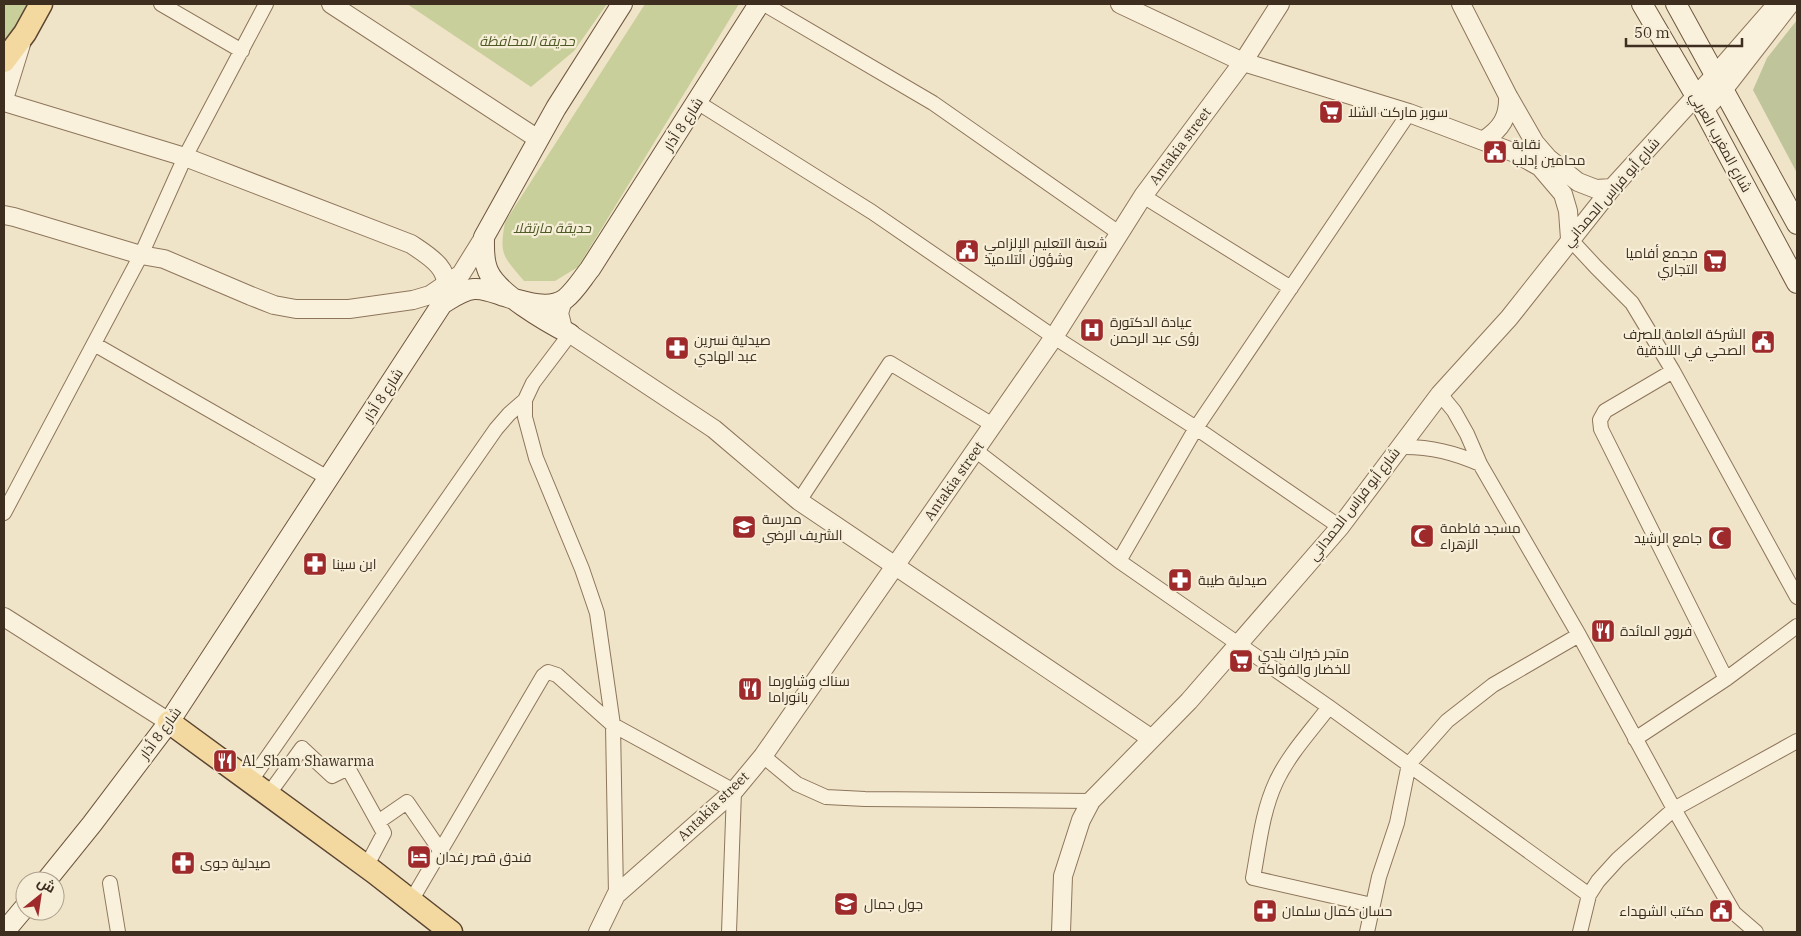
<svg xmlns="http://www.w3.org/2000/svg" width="1801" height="936" viewBox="0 0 1801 936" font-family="'IBM Plex Serif',Cairo,serif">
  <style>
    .green { fill: #c9cf9b }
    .cemetery { fill: #bfc49a }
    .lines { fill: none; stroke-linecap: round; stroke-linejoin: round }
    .minor-casing { stroke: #8d765c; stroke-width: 16 }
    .tertiary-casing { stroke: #8d765c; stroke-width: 20 }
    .secondary-casing { stroke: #6f573f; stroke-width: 22 }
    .primary-casing { stroke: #5b4430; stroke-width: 25 }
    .minor { stroke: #faf1dc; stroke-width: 14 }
    .tertiary { stroke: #faf1dc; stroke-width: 18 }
    .secondary { stroke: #faf1dc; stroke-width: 20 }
    .primary { stroke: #f3d9a0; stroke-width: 22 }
    .labels { text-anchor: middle; stroke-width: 4.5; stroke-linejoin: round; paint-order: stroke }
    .park-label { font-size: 14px; font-style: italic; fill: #4d5a26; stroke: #f7eed8 }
    .poi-label { font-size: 14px; fill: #3d2e20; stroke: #f7eed8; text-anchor: start }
    .street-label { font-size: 14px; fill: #3d2e20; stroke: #f7eed8 }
  </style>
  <rect width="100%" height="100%" fill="#f0e4c8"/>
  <!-- green -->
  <path class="green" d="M5 4H28L4 45V6Z
    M407 4H607L574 51 531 87Z
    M645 4H739L578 267 555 281H524C503 256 499 255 505 222Z"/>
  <!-- cemetery -->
  <path class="cemetery" d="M1797 20V173L1753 90 1767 58Z"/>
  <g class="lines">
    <defs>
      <path id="minor" d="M161 4 242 51
        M764 4 933 103 1119 233
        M697 102 872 212 1054 337 1196 428 1340 527
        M1143 196 1291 288
        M1570 239 1596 267 1632 303 1673 371 1797 597
        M570 334 533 383 525 400V417L536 458 582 569 597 613 613 725 616 895
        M94 344 328 478
        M1673 371 1605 411 1600 420 1601 429 1726 679
        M1440 394 1454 411 1467 434 1480 464 1579 635 1674 809 1734 913 1756 932
        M1399 447C1428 446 1454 452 1480 464
        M975 450 1119 561 1329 707 1589 895 1598 881 1618 859 1674 809 1797 741
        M799 501 890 363 993 425
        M4 513 141 255 185 157 266 4
        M1119 561 1196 428 1409 113
        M1329 707C1311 731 1289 754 1276 782 1262 812 1259 846 1253 878L1372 905
        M1635 739 1726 679 1797 626
        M763 756 797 784 826 797 865 799 1091 801
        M250 782 496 429 509 414 525 400
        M268 795 302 748 332 776 348 768 384 833 366 867
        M378 822 407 802 440 850
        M110 883 118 932
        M411 901 543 676 548 672 557 675 613 725 734 791 729 932
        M1367 932 1379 877 1397 823 1409 764 1447 721 1493 685 1579 635
        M1580 932 1589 895"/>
      <path id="tertiary" d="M331 4 538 139
        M1120 4 1243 62 1409 113 1515 153 1540 167 1563 194 1568 211 1570 239
        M1461 4 1508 96 1535 143 1548 158 1578 182 1596 189 1612 188
        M4 99 21 44
        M4 102 185 157 411 244C429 256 452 269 445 294
        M1704 110 1724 89 1790 4
        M1484 140C1501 129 1509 117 1508 96
        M4 215 14 217 141 255 164 259 251 296 274 305 296 309H349L413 300 430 295 461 274 484 237
        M563 300 559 313 563 329 714 429 799 501 1152 739
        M4 617 169 722
        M598 932 616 895 734 791 763 756 1054 337 1143 196 1243 62 1280 4
        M1061 932 1063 876 1081 820 1091 801 1189 701 1340 527 1440 394 1509 318 1612 188 1715 75 1777 4"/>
      <path id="secondary" d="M1642 4 1704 110 1797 283
        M1676 4 1797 224
        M570 334C547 322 498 294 488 271 483 260 484 249 484 237L556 108 622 4
        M46 881 92 824 169 722 442 304C452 298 462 290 474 289 484 288 495 293 504 296 521 301 549 311 565 299 575 291 582 279 590 269L759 4
        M4 932 25 907"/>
      <path id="primary" d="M4 61 25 33 41 4
        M169 722 374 872 451 932"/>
    </defs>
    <!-- minor casing -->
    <use href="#minor" class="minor-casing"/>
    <!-- tertiary casing -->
    <use href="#tertiary" class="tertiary-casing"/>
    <!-- secondary casing -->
    <use href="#secondary" class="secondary-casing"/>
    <!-- primary casing -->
    <use href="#primary" class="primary-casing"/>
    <!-- minor -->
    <use href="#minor" class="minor"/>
    <!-- tertiary -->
    <use href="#tertiary" class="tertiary"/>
    <!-- secondary -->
    <use href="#secondary" class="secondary"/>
    <!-- primary -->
    <use href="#primary" class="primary"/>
  </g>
  <!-- icons -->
  <defs>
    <symbol id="supermarket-square" viewBox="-11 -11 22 22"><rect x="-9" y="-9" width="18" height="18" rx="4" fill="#9e2a2b" stroke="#f7eed8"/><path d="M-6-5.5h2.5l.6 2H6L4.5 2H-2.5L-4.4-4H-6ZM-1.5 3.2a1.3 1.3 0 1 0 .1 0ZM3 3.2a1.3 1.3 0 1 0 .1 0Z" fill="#fff"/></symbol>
    <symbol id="civic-square" viewBox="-11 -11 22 22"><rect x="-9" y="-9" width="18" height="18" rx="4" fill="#9e2a2b" stroke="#f7eed8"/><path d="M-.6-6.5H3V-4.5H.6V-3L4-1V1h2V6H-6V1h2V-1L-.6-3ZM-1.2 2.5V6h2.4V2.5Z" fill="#fff"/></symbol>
    <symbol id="hospital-square" viewBox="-11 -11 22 22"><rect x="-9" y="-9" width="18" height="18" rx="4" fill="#9e2a2b" stroke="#f7eed8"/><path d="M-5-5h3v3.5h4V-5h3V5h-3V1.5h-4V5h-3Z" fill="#fff"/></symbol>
    <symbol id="pharmacy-square" viewBox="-11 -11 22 22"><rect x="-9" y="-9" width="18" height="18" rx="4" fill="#9e2a2b" stroke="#f7eed8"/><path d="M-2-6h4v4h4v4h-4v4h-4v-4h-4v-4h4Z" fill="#fff"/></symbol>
    <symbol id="school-square" viewBox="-11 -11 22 22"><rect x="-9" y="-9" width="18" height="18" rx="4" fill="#9e2a2b" stroke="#f7eed8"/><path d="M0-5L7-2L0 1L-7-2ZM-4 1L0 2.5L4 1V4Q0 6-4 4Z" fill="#fff"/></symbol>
    <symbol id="mosque-square" viewBox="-11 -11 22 22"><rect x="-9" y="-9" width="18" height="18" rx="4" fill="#9e2a2b" stroke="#f7eed8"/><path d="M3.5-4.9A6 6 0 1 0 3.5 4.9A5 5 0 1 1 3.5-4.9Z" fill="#fff"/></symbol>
    <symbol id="restaurant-square" viewBox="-11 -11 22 22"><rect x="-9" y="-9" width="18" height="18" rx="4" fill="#9e2a2b" stroke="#f7eed8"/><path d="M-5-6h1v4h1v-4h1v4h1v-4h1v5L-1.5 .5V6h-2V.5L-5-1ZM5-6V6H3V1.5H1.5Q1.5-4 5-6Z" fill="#fff"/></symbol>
    <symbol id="hotel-square" viewBox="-11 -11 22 22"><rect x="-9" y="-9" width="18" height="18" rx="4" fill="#9e2a2b" stroke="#f7eed8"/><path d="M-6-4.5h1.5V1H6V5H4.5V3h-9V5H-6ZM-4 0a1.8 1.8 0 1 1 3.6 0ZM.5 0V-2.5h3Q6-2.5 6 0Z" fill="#fff"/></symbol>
  </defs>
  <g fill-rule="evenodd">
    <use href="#supermarket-square" x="1317" y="98" width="28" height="28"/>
    <use href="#civic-square" x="1481" y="138" width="28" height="28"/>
    <use href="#civic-square" x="953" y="237" width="28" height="28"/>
    <use href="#supermarket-square" x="1701" y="247" width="28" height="28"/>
    <use href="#hospital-square" x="1078" y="316" width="28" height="28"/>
    <use href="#civic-square" x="1749" y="328" width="28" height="28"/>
    <use href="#pharmacy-square" x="663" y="334" width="28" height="28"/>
    <use href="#school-square" x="730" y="513" width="28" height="28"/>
    <use href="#mosque-square" x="1408" y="522" width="28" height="28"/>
    <use href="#mosque-square" x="1706" y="524" width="28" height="28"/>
    <use href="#pharmacy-square" x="301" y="550" width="28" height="28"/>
    <use href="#pharmacy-square" x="1166" y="566" width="28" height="28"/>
    <use href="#restaurant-square" x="1589" y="617" width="28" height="28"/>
    <use href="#supermarket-square" x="1227" y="647" width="28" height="28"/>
    <use href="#restaurant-square" x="736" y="675" width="28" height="28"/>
    <use href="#restaurant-square" x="211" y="747" width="28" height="28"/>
    <use href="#hotel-square" x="405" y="843" width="28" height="28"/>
    <use href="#pharmacy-square" x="169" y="849" width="28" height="28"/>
    <use href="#school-square" x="832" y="890" width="28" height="28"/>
    <use href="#pharmacy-square" x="1251" y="897" width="28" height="28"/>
    <use href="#civic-square" x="1707" y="897" width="28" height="28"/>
  </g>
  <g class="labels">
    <!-- park labels -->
    <g class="park-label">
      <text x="527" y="46">حديقة المحافظة</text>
      <text x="552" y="233">حديقة مارتقلا</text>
    </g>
    <!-- poi labels -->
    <g class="poi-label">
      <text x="1348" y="117">سوبر ماركت الشلا</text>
      <text x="1512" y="149">نقابة<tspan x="1512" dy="16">محامين إدلب</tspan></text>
      <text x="984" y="248">شعبة التعليم الإلزامي<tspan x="984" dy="16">وشؤون التلاميذ</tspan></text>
      <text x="1698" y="258" text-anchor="end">مجمع أفاميا<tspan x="1698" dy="16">التجاري</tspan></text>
      <text x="1110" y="327">عيادة الدكتورة<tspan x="1110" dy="16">رؤى عبد الرحمن</tspan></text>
      <text x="1746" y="339" text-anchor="end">الشركة العامة للصرف<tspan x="1746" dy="16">الصحي في اللاذقية</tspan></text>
      <text x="694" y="345">صيدلية نسرين<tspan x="694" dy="16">عبد الهادي</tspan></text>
      <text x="762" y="524">مدرسة<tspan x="762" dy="16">الشريف الرضي</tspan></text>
      <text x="1440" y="533">مسجد فاطمة<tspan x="1440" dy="16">الزهراء</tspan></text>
      <text x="1702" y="543" text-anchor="end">جامع الرشيد</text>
      <text x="332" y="569">ابن سينا</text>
      <text x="1198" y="585">صيدلية طيبة</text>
      <text x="1620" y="636">فروج المائدة</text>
      <text x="1258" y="658">متجر خيرات بلدي<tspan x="1258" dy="16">للخضار والفواكه</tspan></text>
      <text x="768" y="686">سناك وشاورما<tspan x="768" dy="16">بانوراما</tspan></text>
      <text x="242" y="766">Al_Sham Shawarma</text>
      <text x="436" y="862">فندق قصر رغدان</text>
      <text x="200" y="868">صيدلية جوى</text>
      <text x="864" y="909">جول جمال</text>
      <text x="1282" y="916">حسان كمال سلمان</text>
      <text x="1704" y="916" text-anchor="end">مكتب الشهداء</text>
    </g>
    <!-- street labels -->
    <g class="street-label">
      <text transform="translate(683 124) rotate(-57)" y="5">شارع 8 أذار</text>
      <text transform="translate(1721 142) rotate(61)" y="5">شارع المغرب العربي</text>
      <text transform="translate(1180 146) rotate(-53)" y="5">Antakia street</text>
      <text transform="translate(1611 192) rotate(-49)" y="5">شارع أبو فراس الحمداني</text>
      <text transform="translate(383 395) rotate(-57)" y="5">شارع 8 أذار</text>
      <text transform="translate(954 481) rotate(-55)" y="5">Antakia street</text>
      <text transform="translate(1354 504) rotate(-52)" y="5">شارع أبو فراس الحمداني</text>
      <text transform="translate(160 733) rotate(-54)" y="5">شارع 8 أذار</text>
      <text transform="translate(713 806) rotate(-44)" y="5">Antakia street</text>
    </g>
  </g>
  <!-- border -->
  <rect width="1801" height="936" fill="none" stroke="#3d2e20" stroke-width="10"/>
  <!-- north arrow -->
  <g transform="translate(40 896) rotate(30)"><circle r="24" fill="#f7eed8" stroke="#ada18e"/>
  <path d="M0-4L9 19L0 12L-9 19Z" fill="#9e2a2b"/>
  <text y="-8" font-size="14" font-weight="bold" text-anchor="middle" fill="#3d2e20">ش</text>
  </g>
  <!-- scale -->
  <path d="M1626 38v8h116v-8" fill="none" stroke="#3d2e20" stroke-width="2.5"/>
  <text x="1634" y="38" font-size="15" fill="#3d2e20" stroke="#f7eed8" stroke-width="4" paint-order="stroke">50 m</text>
</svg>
